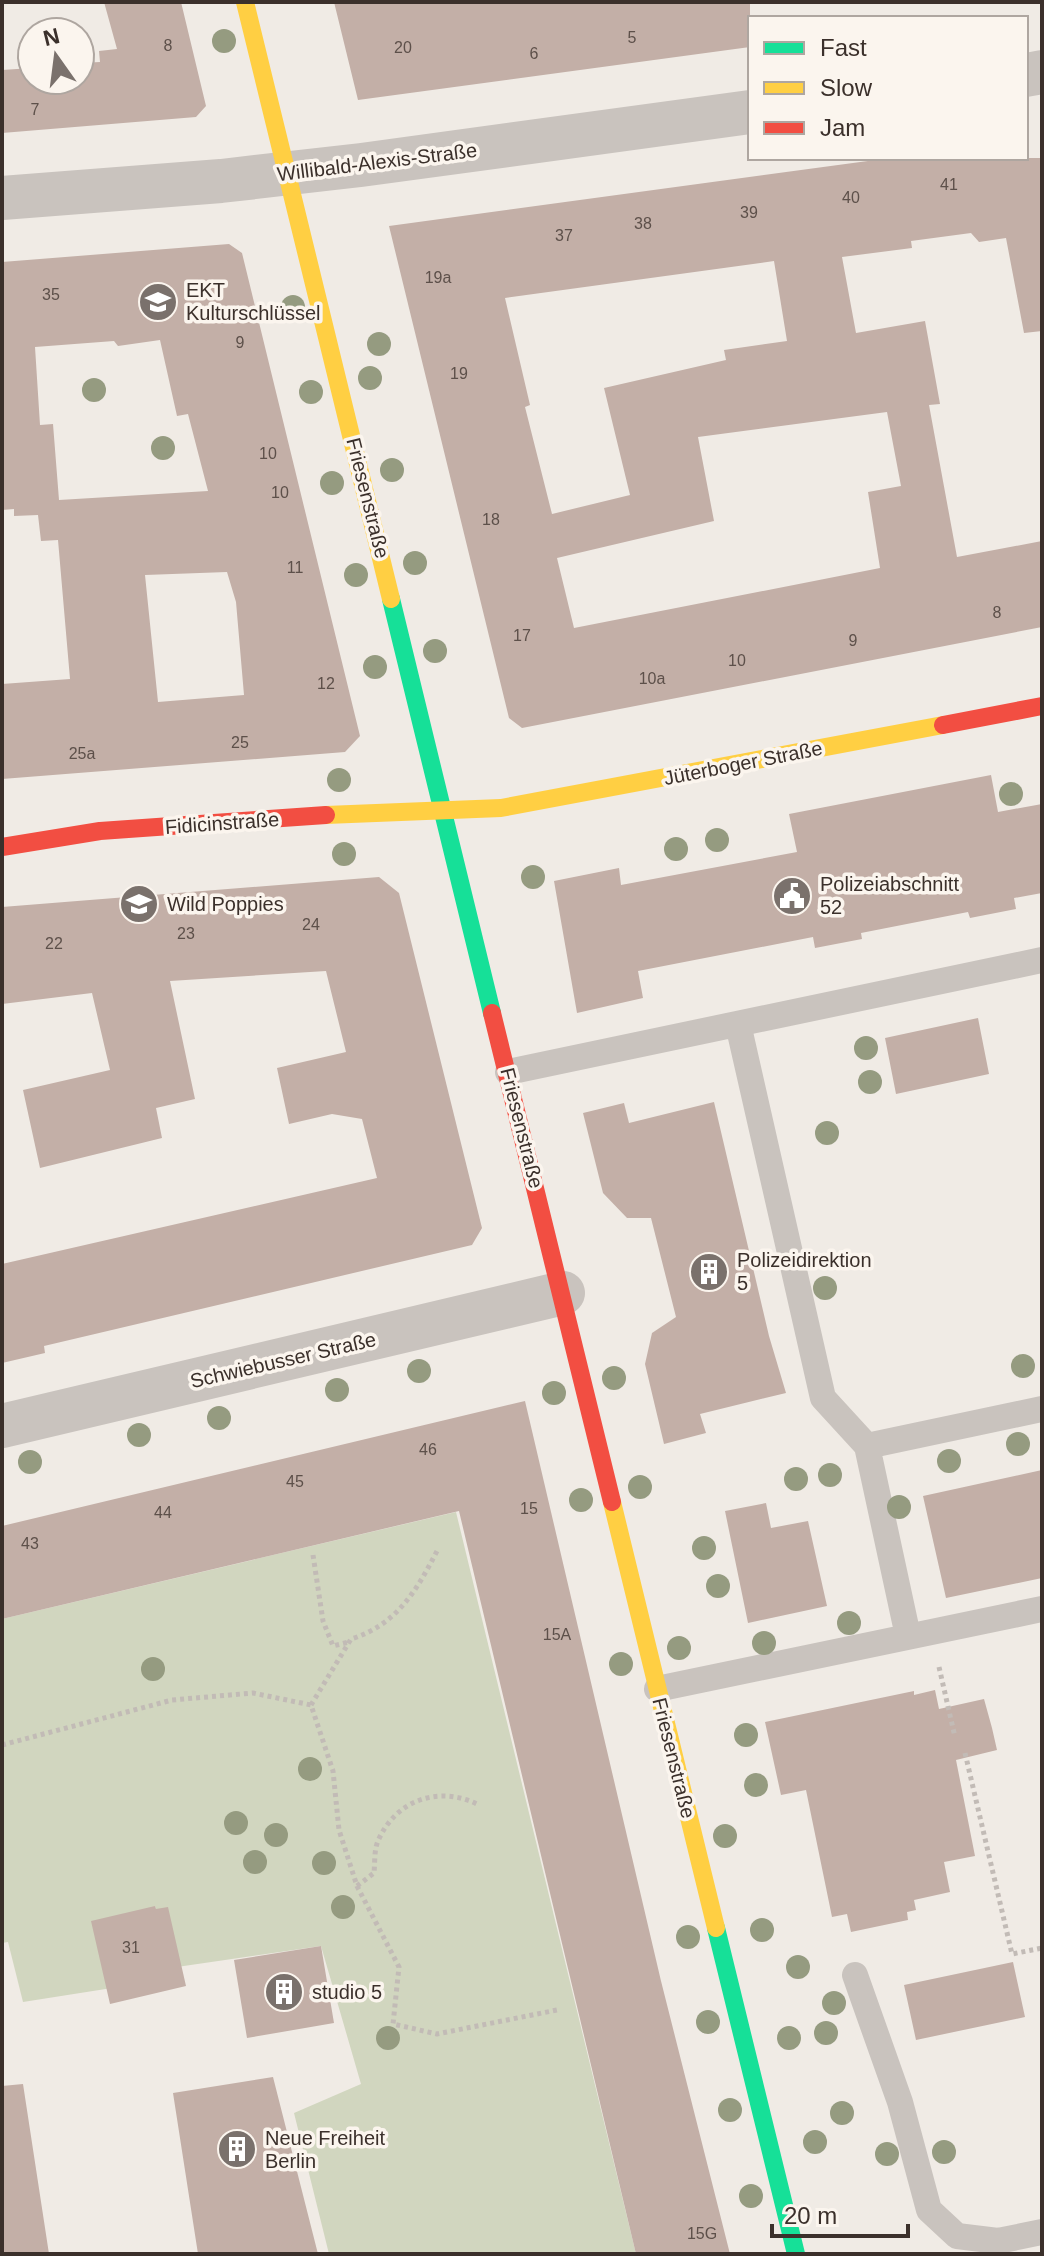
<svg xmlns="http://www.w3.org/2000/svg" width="1044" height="2256" viewBox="0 0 1044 2256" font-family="Arial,sans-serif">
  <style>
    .green { fill: #d1d6bf }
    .building { fill: #c3afa7; fill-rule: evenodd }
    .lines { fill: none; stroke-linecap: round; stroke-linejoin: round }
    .path { stroke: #c2bbb6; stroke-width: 5; stroke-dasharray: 4 4; stroke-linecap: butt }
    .lane { stroke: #c9c3be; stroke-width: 26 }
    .street { stroke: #c9c3be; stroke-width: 44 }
    .fast { stroke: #16e098; stroke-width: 18 }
    .slow { stroke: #ffcf43; stroke-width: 18 }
    .jam { stroke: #f24e42; stroke-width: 18 }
    .tree { fill: #959b80 }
    .labels { text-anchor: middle; stroke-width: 7; stroke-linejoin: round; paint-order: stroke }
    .number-label { font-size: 16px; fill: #5d504a }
    .street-label { font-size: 20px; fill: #3b302b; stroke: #fbf5ee }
    .poi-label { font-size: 20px; fill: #3b302b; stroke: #fbf5ee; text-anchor: start }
  </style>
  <rect width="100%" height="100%" fill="#f0ebe5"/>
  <!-- green -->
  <path class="green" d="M456 1512 636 2254H329L294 2113 361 2084 321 1946 170 1968 155 1906 112 1988 23 2002 8 1942 2 1943V1619Z"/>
  <!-- building -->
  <path class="building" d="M104 2H181L206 106 196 117 2 133V70L32 68V80H80V63L100 62 99 51 117 49Z
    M334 2H750V47L358 100Z
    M890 158H1042V331L1024 333 1006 238 979 242 971 233 911 241 912 248 842 257 856 333 925 321 940 404 929 405 957 557 1042 541V627L522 728 509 718 389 226ZM774 261 787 341 724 350 726 360 604 388 630 495 552 514 525 407 530 405 505 298ZM887 412 901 486 868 492 880 568 574 628 557 558 714 521 698 437Z
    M229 244 242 253 360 736 345 752 2 779V684L70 679 58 540 41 541 38 515 14 516V509L2 510V262ZM160 340 177 416 188 414 208 491 59 500 53 424 40 425 35 347 114 341 118 346ZM227 572 236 602 244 695 158 702 145 575Z
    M991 775 998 812 1042 804V893L1014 898 1016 909 970 918 968 912 861 933 862 939 815 948 813 937 638 971 643 998 577 1013 554 881 619 868 621 885 797 852 789 814Z
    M379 877 399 893 482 1228 472 1245 44 1346 45 1353 2 1363V1264L377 1178 362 1119 332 1114 289 1124 277 1068 346 1052 326 971 170 981 195 1099 156 1108 162 1138 40 1168 23 1090 110 1070 92 993 2 1004V907Z
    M978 1018 989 1074 896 1094 885 1038Z
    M714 1102 769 1336 786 1393 700 1414 706 1433 664 1444 645 1364 652 1333 676 1317 651 1218H627L603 1193 583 1113 624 1103 629 1123Z
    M525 1401 661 1981 730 2254H636L459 1511 2 1619V1526Z
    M1042 1470V1578L946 1598 923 1496Z
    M766 1503 771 1528 808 1521 827 1606 748 1623 725 1511Z
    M935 1690 939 1709 984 1699 992 1728 997 1750 956 1760 975 1856 944 1862 950 1892 914 1900 916 1910 907 1912 908 1920 851 1932 847 1914 832 1917 806 1790 781 1795 765 1722 914 1691V1695Z
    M155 1906 156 1909 168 1907 186 1986 110 2004 91 1921Z
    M321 1946 334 2023 247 2038 234 1960Z
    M1013 1962 1025 2017 916 2040 904 1985Z
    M273 2077 318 2254H198L173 2093Z
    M23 2084 49 2254H2V2086Z"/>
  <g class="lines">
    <!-- path -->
    <path class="path" d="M313 1555 323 1621 333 1646 349 1642
      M939 1667 955 1737
      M311 1705 351 1639C396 1625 416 1592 437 1551
      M2 1745 172 1700 253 1693 311 1705 333 1771 339 1830 357 1886 399 1967 393 2024 437 2034 557 2010
      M965 1753 1012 1954 1042 1948
      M357 1886 374 1873C375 1863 374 1850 378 1841 396 1799 440 1785 479 1805"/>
    <!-- lane -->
    <path class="lane" d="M738 1024 823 1398 867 1446 908 1636
      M508 1072 1042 960
      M867 1446 1042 1409
      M657 1689 1042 1609
      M855 1975 900 2102 929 2210 957 2236 998 2241 1042 2232"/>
    <!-- street -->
    <path class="street" d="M1026 75 1042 72
      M2 198 221 181 361 165 750 112
      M2 1426 563 1293"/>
    <!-- fast -->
    <path class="fast" d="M391 599 492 1013
      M716 1928 796 2254"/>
    <!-- slow -->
    <path class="slow" d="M245 2 391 599
      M326 815 501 808 943 725
      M612 1502 716 1928"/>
    <!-- jam -->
    <path class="jam" d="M943 725 1042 706
      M2 847 100 831 326 815
      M492 1013 612 1502"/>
  </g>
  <!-- trees -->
  <g class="tree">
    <circle cx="224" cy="41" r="12"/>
    <circle cx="293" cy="307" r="12"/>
    <circle cx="379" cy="344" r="12"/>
    <circle cx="370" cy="378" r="12"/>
    <circle cx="94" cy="390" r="12"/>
    <circle cx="311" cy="392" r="12"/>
    <circle cx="163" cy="448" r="12"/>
    <circle cx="392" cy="470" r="12"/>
    <circle cx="332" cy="483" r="12"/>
    <circle cx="415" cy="563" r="12"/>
    <circle cx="356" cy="575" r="12"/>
    <circle cx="435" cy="651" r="12"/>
    <circle cx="375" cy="667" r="12"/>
    <circle cx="339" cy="780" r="12"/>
    <circle cx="1011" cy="794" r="12"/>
    <circle cx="717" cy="840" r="12"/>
    <circle cx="676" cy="849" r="12"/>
    <circle cx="344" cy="854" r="12"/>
    <circle cx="533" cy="877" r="12"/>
    <circle cx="866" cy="1048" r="12"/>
    <circle cx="870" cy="1082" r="12"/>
    <circle cx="827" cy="1133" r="12"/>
    <circle cx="825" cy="1288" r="12"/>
    <circle cx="1023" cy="1366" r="12"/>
    <circle cx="419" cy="1371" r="12"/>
    <circle cx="614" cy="1378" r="12"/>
    <circle cx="337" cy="1390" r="12"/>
    <circle cx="554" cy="1393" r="12"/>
    <circle cx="219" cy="1418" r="12"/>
    <circle cx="139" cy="1435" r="12"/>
    <circle cx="1018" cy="1444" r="12"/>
    <circle cx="949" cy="1461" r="12"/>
    <circle cx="30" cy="1462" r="12"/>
    <circle cx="830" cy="1475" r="12"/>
    <circle cx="796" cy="1479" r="12"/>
    <circle cx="640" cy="1487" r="12"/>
    <circle cx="581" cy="1500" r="12"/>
    <circle cx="899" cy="1507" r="12"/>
    <circle cx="704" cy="1548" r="12"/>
    <circle cx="718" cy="1586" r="12"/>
    <circle cx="849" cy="1623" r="12"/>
    <circle cx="764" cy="1643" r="12"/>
    <circle cx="679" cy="1648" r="12"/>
    <circle cx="621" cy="1664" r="12"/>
    <circle cx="153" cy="1669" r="12"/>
    <circle cx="746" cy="1735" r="12"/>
    <circle cx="310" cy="1769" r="12"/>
    <circle cx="756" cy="1785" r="12"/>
    <circle cx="236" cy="1823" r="12"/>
    <circle cx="276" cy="1835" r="12"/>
    <circle cx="725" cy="1836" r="12"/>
    <circle cx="255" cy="1862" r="12"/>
    <circle cx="324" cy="1863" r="12"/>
    <circle cx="343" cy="1907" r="12"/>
    <circle cx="762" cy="1930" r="12"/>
    <circle cx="688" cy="1937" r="12"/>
    <circle cx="798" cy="1967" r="12"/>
    <circle cx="834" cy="2003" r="12"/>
    <circle cx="708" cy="2022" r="12"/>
    <circle cx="826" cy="2033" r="12"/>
    <circle cx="388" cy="2038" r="12"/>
    <circle cx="789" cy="2038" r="12"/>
    <circle cx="730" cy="2110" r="12"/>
    <circle cx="842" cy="2113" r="12"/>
    <circle cx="815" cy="2142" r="12"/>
    <circle cx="944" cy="2152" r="12"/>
    <circle cx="887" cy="2154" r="12"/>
    <circle cx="751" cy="2196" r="12"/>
  </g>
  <!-- icons -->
  <defs>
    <symbol id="school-disc" viewBox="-11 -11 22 22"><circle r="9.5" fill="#7a716c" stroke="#fbf5ee"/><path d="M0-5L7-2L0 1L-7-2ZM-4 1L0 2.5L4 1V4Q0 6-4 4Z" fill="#fff"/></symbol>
    <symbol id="civic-disc" viewBox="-11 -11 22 22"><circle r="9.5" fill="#7a716c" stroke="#fbf5ee"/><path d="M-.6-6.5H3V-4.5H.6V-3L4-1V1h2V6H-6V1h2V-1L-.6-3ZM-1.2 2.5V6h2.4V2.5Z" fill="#fff"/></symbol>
    <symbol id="building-disc" viewBox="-11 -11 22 22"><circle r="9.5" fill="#7a716c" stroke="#fbf5ee"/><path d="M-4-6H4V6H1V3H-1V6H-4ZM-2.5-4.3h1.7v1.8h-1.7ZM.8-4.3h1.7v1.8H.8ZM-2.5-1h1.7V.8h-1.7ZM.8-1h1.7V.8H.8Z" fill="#fff"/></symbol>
  </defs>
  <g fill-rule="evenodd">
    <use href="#school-disc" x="136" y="280" width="44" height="44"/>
    <use href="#civic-disc" x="770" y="874" width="44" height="44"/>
    <use href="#school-disc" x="117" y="882" width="44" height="44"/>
    <use href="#building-disc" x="687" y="1250" width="44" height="44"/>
    <use href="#building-disc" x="262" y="1970" width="44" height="44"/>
    <use href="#building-disc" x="215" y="2127" width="44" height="44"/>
  </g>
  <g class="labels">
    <!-- number labels -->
    <g class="number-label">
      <text x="632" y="43">5</text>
      <text x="168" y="51">8</text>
      <text x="403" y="53">20</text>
      <text x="534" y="59">6</text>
      <text x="35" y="115">7</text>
      <text x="949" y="190">41</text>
      <text x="851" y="203">40</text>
      <text x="749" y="218">39</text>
      <text x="643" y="229">38</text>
      <text x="564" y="241">37</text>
      <text x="438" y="283">19a</text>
      <text x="51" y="300">35</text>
      <text x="240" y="348">9</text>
      <text x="459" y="379">19</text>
      <text x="268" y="459">10</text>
      <text x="280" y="498">10</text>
      <text x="491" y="525">18</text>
      <text x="295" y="573">11</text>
      <text x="997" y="618">8</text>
      <text x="522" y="641">17</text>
      <text x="853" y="646">9</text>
      <text x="737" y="666">10</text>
      <text x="652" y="684">10a</text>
      <text x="326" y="689">12</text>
      <text x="240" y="748">25</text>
      <text x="82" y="759">25a</text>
      <text x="311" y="930">24</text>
      <text x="186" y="939">23</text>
      <text x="54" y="949">22</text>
      <text x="428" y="1455">46</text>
      <text x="295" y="1487">45</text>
      <text x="529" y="1514">15</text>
      <text x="163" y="1518">44</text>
      <text x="30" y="1549">43</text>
      <text x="557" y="1640">15A</text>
      <text x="131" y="1953">31</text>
      <text x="702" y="2239">15G</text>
    </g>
    <!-- street labels -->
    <g class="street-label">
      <text transform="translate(377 162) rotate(-7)" y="7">Willibald-Alexis-Straße</text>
      <text transform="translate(368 498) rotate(76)" y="7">Friesenstraße</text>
      <text transform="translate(743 763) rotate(-11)" y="7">Jüterboger Straße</text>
      <text transform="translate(222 823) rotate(-4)" y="7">Fidicinstraße</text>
      <text transform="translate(522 1128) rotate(76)" y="7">Friesenstraße</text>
      <text transform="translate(283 1360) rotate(-13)" y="7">Schwiebusser Straße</text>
      <text transform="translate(674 1758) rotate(76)" y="7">Friesenstraße</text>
    </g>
    <!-- poi labels -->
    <g class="poi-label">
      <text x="186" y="297">EKT<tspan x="186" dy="23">Kulturschlüssel</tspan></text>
      <text x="820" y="891">Polizeiabschnitt<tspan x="820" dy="23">52</tspan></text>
      <text x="167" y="911">Wild Poppies</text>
      <text x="737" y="1267">Polizeidirektion<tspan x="737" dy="23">5</tspan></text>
      <text x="312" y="1999">studio 5</text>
      <text x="265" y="2145">Neue Freiheit<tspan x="265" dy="23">Berlin</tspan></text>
    </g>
  </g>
  <!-- border -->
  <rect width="1044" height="2256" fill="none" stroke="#3b302b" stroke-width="8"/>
  <!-- legend -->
  <rect x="748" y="16" width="280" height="144" fill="#fbf5ee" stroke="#aea6a0" stroke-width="2"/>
  <rect x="764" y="42" width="40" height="12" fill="#16e098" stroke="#aea6a0" stroke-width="2"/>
  <text x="820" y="56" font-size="24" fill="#3b302b">Fast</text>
  <rect x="764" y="82" width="40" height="12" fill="#ffcf43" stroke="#aea6a0" stroke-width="2"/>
  <text x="820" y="96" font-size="24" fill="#3b302b">Slow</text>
  <rect x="764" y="122" width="40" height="12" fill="#f24e42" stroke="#aea6a0" stroke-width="2"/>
  <text x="820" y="136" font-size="24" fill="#3b302b">Jam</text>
  <!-- north arrow -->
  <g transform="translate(56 56) rotate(346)"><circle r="38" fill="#fbf5ee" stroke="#aea6a0" stroke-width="2"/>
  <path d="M0-6L14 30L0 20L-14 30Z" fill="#7a716c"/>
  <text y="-12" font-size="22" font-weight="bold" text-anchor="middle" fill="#3b302b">N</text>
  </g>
  <!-- scale -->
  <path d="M772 2224v12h136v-12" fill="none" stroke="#3b302b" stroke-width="4"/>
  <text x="784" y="2224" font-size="24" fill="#3b302b" stroke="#fbf5ee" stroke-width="6" paint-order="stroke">20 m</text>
</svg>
